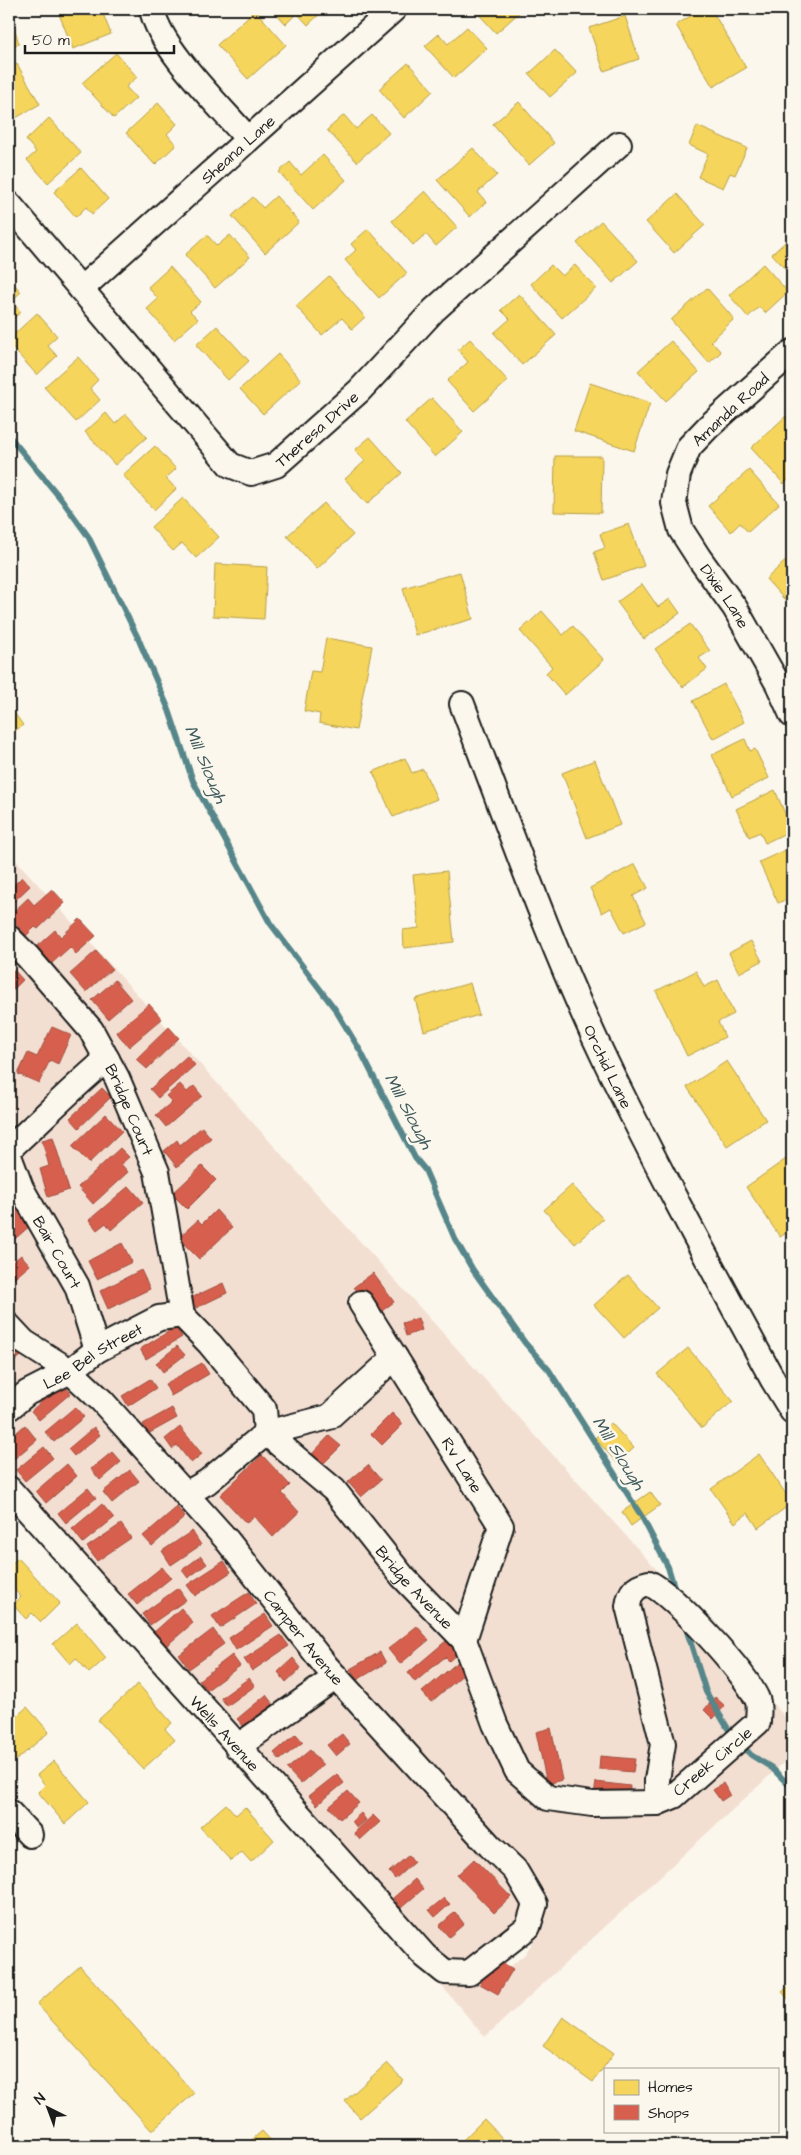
<svg xmlns="http://www.w3.org/2000/svg" width="801" height="2155" viewBox="0 0 801 2155" font-family="'Architects Daughter',sans-serif">
  <style>
    .built { fill: #f3dfd2 }
    .homes { fill: #f6d55c; stroke: #b59e49 }
    .shops { fill: #d6604d; stroke: #9e4c3e }
    .lines { fill: none; stroke-linecap: round; stroke-linejoin: round }
    .stream { stroke: #56868a; stroke-width: 6 }
    .street-casing { stroke: #1c1c1c; stroke-width: 28 }
    .street { stroke: #fbf7ec; stroke-width: 24 }
    .labels { text-anchor: middle; stroke-width: 5; stroke-linejoin: round; paint-order: stroke }
    .street-label { font-size: 16px; fill: #1c1c1c; stroke: #fbf7ec }
    .water-label { font-size: 18px; font-style: italic; fill: #3e5a5c; stroke: #fbf7ec }
  </style>
  <rect width="100%" height="100%" fill="#fbf7ec"/>
  <filter id="ink" filterUnits="userSpaceOnUse"><feTurbulence type="fractalNoise" baseFrequency=".02" numOctaves="2"/><feDisplacementMap in="SourceGraphic" scale="10" xChannelSelector="R" yChannelSelector="G"/><feConvolveMatrix kernelMatrix="1 2 1 2 8 2 1 2 1" color-interpolation-filters="sRGB"/></filter>
  <g filter="url(#ink)">
    <!-- built -->
    <path class="built" d="M14 858 665 1579 646 1572 631 1577 619 1591 617 1609 652 1743 646 1792 591 1793 552 1787 526 1765 505 1721 476 1641 511 1530 409 1360 410 1359 363 1289 346 1299 381 1354 323 1406 275 1419 192 1311 120 1062 122 1061 35 949 9 924V863Z
      M9 953 83 1036 93 1055 62 1081 15 1128 9 1110Z
      M104 1076 147 1173 169 1305 103 1334 31 1184 20 1155 77 1098Z
      M9 1185 67 1289 85 1345 70 1357H67L30 1333 9 1311Z
      M179 1327 202 1351 253 1413 255 1427 200 1472 187 1480 87 1373 103 1360 111 1359 110 1356 163 1329Z
      M9 1341 48 1369 20 1384 9 1393Z
      M394 1374 489 1526 459 1620 289 1439Z
      M70 1384 95 1408 218 1545 320 1674 238 1733 9 1474V1422L34 1402Z
      M267 1447 326 1497 452 1642 451 1645 456 1648 508 1775 593 1815 669 1814V1810L768 1697 792 1725V1755L485 2037 439 1983 448 1987 451 1984H473L504 1972 525 1954 538 1934 544 1912 550 1909 547 1904 548 1898 541 1895 498 1839 344 1670 203 1497Z
      M645 1595H649L679 1621 733 1679 747 1702 748 1716 667 1786 639 1607 640 1600Z
      M335 1692 507 1877 523 1905 518 1922 466 1962 448 1961 431 1949 254 1750Z"/>
    <!-- homes -->
    <path class="homes" d="M9 9 19 44 9 47Z
      M57 9H101L111 34 73 49Z
      M272 9H325L308 25 297 13 286 24Z
      M474 9H519L521 11 496 33Z
      M702 9H711L746 68 713 87 676 25Z
      M255 10 286 45 248 79 217 45Z
      M625 16 639 59 604 71 589 28Z
      M467 27 487 48 454 78 425 46 439 34 448 44Z
      M555 50 577 73 550 97 529 74Z
      M116 53 137 77 126 87 136 98 114 118 82 83Z
      M408 63 433 91 404 118 379 89Z
      M17 64 40 104 9 122V69Z
      M519 102 554 143 529 165 493 124Z
      M158 103 177 124 167 134 176 145 155 165 126 133Z
      M344 115 356 129 372 115 389 133 357 162 327 130Z
      M49 118 81 153 48 183 27 160 36 152 26 140Z
      M697 126 747 148 735 175 730 173 723 188 698 177 708 154 689 145Z
      M473 148 497 175 478 192 486 202 470 217 437 180Z
      M323 155 346 180 313 210 279 172 290 162 301 175Z
      M81 168 108 199 92 214 86 207 76 217 54 192Z
      M425 191 457 227 436 246 426 234 413 245 392 221Z
      M677 194 705 225 674 253 646 222Z
      M276 196 299 222 265 253 232 216 253 197 263 208Z
      M601 221 638 261 613 283 577 243Z
      M368 229 407 273 379 298 345 260 356 250 351 244Z
      M207 235 217 246 230 235 250 257 215 288 185 255Z
      M792 236V276L772 254Z
      M763 264 788 292 765 313 759 307 748 317 729 295Z
      M551 265 562 276 575 265 596 288 562 318 531 284Z
      M170 267 201 302 190 311 198 319 174 340 147 309 158 299 148 287Z
      M329 276 365 317 352 329 342 318 322 335 296 306Z
      M9 278 21 292 11 301 21 312 9 322Z
      M707 288 734 319 711 341 721 352 709 363 671 320Z
      M519 294 556 335 522 365 494 333 510 319 501 310Z
      M37 313 57 336 47 345 57 356 37 375 9 344V339Z
      M217 326 249 361 228 380 196 345Z
      M470 339 508 381 474 411 447 381 468 362 458 350Z
      M671 341 699 372 666 401 638 371Z
      M278 354 301 380 263 414 240 389Z
      M78 357 98 380 90 388 100 400 76 422 44 387Z
      M590 383 650 403 634 451 574 431Z
      M432 398 463 432 435 457 405 422Z
      M106 413 115 424 126 414 147 437 115 465 85 432Z
      M786 416 792 423V476L784 484 751 448Z
      M370 437 402 473 367 504 345 479 365 461 355 450Z
      M155 446 176 469 166 478 176 489 154 510 123 475Z
      M555 456H602L601 513 554 512Z
      M749 470 779 504 748 532 740 523 731 532 708 506Z
      M183 498 219 537 196 558 182 543 173 551 151 527Z
      M324 503 353 535 317 569 287 536Z
      M629 524 644 566 604 580 594 552 605 548 600 534Z
      M792 555V608L766 579Z
      M215 564 267 567 264 619 213 616Z
      M460 572 473 619 415 635 403 588Z
      M642 584 658 607 670 599 680 613 644 639 617 602Z
      M542 611 563 635 573 626 604 660 565 695 546 673 552 667 520 631Z
      M690 624 710 651 699 658 707 669 683 687 655 649Z
      M326 638 372 646 356 730 319 723 320 714 304 711 311 671 320 672Z
      M724 684 744 722 713 739 693 701Z
      M9 706 23 725 9 735Z
      M745 739 750 751 755 749 769 778 732 796 712 755Z
      M405 758 412 773 423 769 437 799 393 817 373 772Z
      M595 760 620 825 587 838 562 773Z
      M775 790 792 830 765 843 760 832 749 837 736 809Z
      M792 847V897L778 903 759 862Z
      M635 864 648 888 633 896 646 922 624 933 611 908 602 913 590 888Z
      M447 871 454 942 404 948 403 930 419 928 413 875Z
      M751 941 762 961 739 973 729 953Z
      M696 971 704 987 718 980 734 1014 718 1022 725 1037 687 1056 656 991Z
      M470 983 479 1015 424 1031 415 999Z
      M727 1061 766 1120 727 1146 687 1087Z
      M786 1159 792 1168V1229L780 1237 746 1187Z
      M572 1185 603 1219 575 1244 544 1210Z
      M628 1275 658 1308 624 1338 594 1305Z
      M688 1348 733 1401 702 1428 657 1374Z
      M611 1423 634 1448 617 1463 595 1438Z
      M759 1454 792 1503 758 1528 748 1513 735 1523 711 1489Z
      M650 1492 660 1505 631 1526 622 1512Z
      M18 1558 60 1603 41 1622 32 1613 26 1619 13 1605 21 1597 9 1584V1566Z
      M77 1623 106 1658 89 1673 76 1658 70 1664 53 1644Z
      M138 1684 172 1723 165 1729 175 1740 143 1769 98 1720Z
      M27 1707 49 1732 14 1762 9 1756V1723Z
      M54 1761 89 1802 65 1824 38 1792 45 1785 37 1775Z
      M226 1804 236 1815 245 1807 274 1840 251 1862 242 1852 231 1861 200 1827Z
      M80 1966 194 2093 152 2131 37 2004Z
      M792 1983V2003L782 1992Z
      M563 2017 614 2053 593 2082 543 2046Z
      M387 2063 403 2080 360 2118 345 2101Z
      M484 2119 503 2139 495 2146H457Z
      M262 2131 276 2146H245Z"/>
    <!-- shops -->
    <path class="shops" d="M22 877 30 886 9 906V880L14 885Z
      M52 889 65 903 38 929 35 927 26 936 9 916 28 898 34 905Z
      M80 919 96 936 76 954 70 947 51 964 36 947 55 930 61 937Z
      M96 951 112 969 86 992 70 974Z
      M14 970 23 980 9 994V975Z
      M115 980 131 999 108 1019 92 1000Z
      M149 1004 162 1019 129 1047 116 1032Z
      M52 1027 71 1035 58 1064 50 1060 39 1083 18 1074 28 1053 37 1057Z
      M169 1027 179 1038 147 1069 136 1059Z
      M187 1056 195 1065 158 1098 150 1089Z
      M180 1084 187 1092 194 1086 202 1096 166 1127 156 1115 172 1102 166 1096Z
      M102 1088 111 1097 79 1128 70 1118Z
      M106 1114 122 1131 89 1163 72 1146Z
      M202 1127 211 1138 177 1167 164 1151 177 1140 180 1145Z
      M53 1137 69 1190 48 1197 40 1169 49 1166 42 1140Z
      M120 1148 129 1157 121 1164 128 1172 93 1204 78 1187Z
      M202 1166 216 1180 187 1209 172 1194Z
      M129 1186 143 1202 111 1230 106 1223 97 1230 89 1220Z
      M13 1205 31 1225 9 1244V1209Z
      M216 1210 232 1228 199 1259 178 1238 198 1220 202 1224Z
      M122 1243 132 1262 97 1279 88 1261Z
      M21 1255 30 1265 9 1283V1265Z
      M141 1270 150 1289 108 1309 100 1291Z
      M373 1273 394 1302 375 1316 354 1287Z
      M223 1283 227 1293 196 1308 191 1298Z
      M418 1318 422 1330 406 1336 402 1323Z
      M176 1327 182 1337 146 1359 140 1349Z
      M177 1346 185 1355 163 1372 156 1363Z
      M14 1347 21 1356 9 1366V1351Z
      M202 1363 209 1374 171 1396 165 1384Z
      M150 1379 156 1388 128 1406 122 1396Z
      M62 1383 71 1393 39 1420 31 1411Z
      M75 1407 84 1417 54 1442 45 1432Z
      M172 1408 177 1418 148 1434 143 1424Z
      M392 1413 403 1424 382 1445 371 1434Z
      M25 1425 37 1440 9 1463V1439Z
      M94 1427 100 1435 74 1456 68 1449Z
      M180 1427 202 1454 191 1463 177 1445 172 1449 165 1439Z
      M329 1436 341 1446 323 1464 312 1454Z
      M44 1447 53 1458 25 1481 16 1470Z
      M112 1452 121 1462 100 1480 91 1469Z
      M262 1455 290 1485 282 1493 299 1512 273 1537 254 1516 246 1523 220 1495Z
      M67 1464 77 1476 46 1503 36 1491Z
      M368 1465 381 1480 361 1497 348 1482Z
      M130 1470 139 1481 112 1503 103 1492Z
      M88 1488 96 1498 66 1523 58 1513Z
      M102 1504 114 1518 83 1543 72 1529Z
      M177 1507 185 1517 152 1546 143 1536Z
      M121 1524 131 1538 97 1561 87 1547Z
      M192 1531 201 1545 171 1565 162 1551Z
      M201 1556 207 1564 188 1578 182 1570Z
      M224 1561 231 1572 195 1596 187 1585Z
      M162 1567 171 1578 137 1605 128 1594Z
      M178 1588 186 1600 150 1625 142 1614Z
      M249 1592 256 1604 220 1628 212 1616Z
      M181 1608 193 1623 165 1647 153 1633Z
      M265 1614 273 1626 236 1650 229 1638Z
      M417 1626 429 1640 400 1664 388 1649Z
      M213 1629 224 1644 189 1669 179 1655Z
      M281 1635 289 1646 252 1671 244 1659Z
      M447 1640 458 1653 449 1661 445 1657 415 1682 408 1673Z
      M380 1652 386 1663 357 1680 350 1669Z
      M232 1655 240 1666 207 1690 199 1680Z
      M464 1657 472 1667 431 1702 422 1692Z
      M293 1658 301 1668 286 1682 278 1672Z
      M249 1678 255 1686 227 1706 221 1698Z
      M266 1695 273 1704 245 1728 237 1719Z
      M715 1697 725 1706 713 1719 704 1710Z
      M551 1728 562 1780 547 1784 536 1732Z
      M296 1734 303 1742 280 1760 274 1753Z
      M342 1734 350 1744 336 1756 327 1745Z
      M310 1750 323 1765 301 1784 287 1769Z
      M600 1756 635 1759 633 1772 599 1769Z
      M337 1774 344 1783 317 1805 309 1796Z
      M596 1782 630 1786 629 1799 594 1795Z
      M723 1783 730 1795 721 1801 713 1790Z
      M348 1791 359 1803 340 1819 329 1807Z
      M361 1813 366 1820 357 1828 352 1821Z
      M373 1815 380 1822 360 1840 354 1833Z
      M409 1855 414 1862 395 1879 389 1872Z
      M474 1859 511 1897 494 1913 457 1875Z
      M415 1879 423 1889 401 1908 393 1898Z
      M444 1898 450 1904 435 1917 429 1910Z
      M455 1912 464 1924 449 1937 439 1926Z
      M495 1958 513 1969 498 1994 480 1984Z"/>
    <g class="lines">
      <!-- stream -->
      <path class="stream" d="M9 436 62 500 88 536 138 638 169 710 193 781 270 923 335 1009 361 1052 415 1158 425 1170 455 1239 473 1270 525 1343 549 1370 642 1517 668 1567 676 1593
        M685 1625 706 1692 730 1732 751 1755 772 1768 792 1788"/>
      <defs>
        <g id="street">
          <path d="M152 9C159 48 221 107 248 139"/>
          <path id="s1" d="M9 204 230 465 251 473 276 465 359 391 434 310 619 144"/>
          <path id="s2" d="M81 289 394 9"/>
          <path id="s3" d="M792 352 708 427 689 447 678 474 674 503 681 530 699 558 735 608 778 684 792 715"/>
          <path id="s4" d="M462 704C508 824 550 946 606 1062 658 1170 716 1275 773 1380L792 1411"/>
          <path id="s5" d="M9 938 28 957 91 1030 117 1078 157 1172 182 1315"/>
          <path d="M9 1149C42 1119 73 1087 107 1059"/>
          <path id="s6" d="M9 1156 21 1188 77 1286 97 1350"/>
          <path id="s7" d="M361 1303 501 1526 464 1640"/>
          <path id="s8" d="M182 1315 210 1344 264 1409 266 1433 334 1490 403 1577 464 1640 495 1724 517 1771 548 1798 592 1804 657 1803"/>
          <path id="s9" d="M9 1326 24 1342 70 1371 102 1401 226 1539 326 1666 490 1846 515 1870 535 1904 528 1927 469 1973 445 1972 425 1956 9 1489"/>
          <path id="s10" d="M9 1408 27 1393 70 1371 97 1350 159 1318 182 1315"/>
          <path d="M186 1494 207 1482 266 1433 329 1417 395 1357"/>
          <path d="M649 1583C675 1596 745 1672 757 1699 760 1705 758 1715 758 1722L674 1796 657 1803V1780L663 1744 628 1606C630 1592 635 1586 649 1583Z"/>
          <path d="M237 1747 336 1677"/>
          <path d="M9 1812 30 1835"/>
        </g>
      </defs>
      <!-- street casing -->
      <use href="#street" class="street-casing"/>
      <!-- street -->
      <use href="#street" class="street"/>
    </g>
  </g>
  <g class="labels">
    <!-- street labels -->
    <g class="street-label">
      <text dy="6" stroke="none"><textPath href="#s2" startOffset="210">Sheana Lane</textPath></text>
      <text transform="translate(730 409) rotate(-43)" y="6">Amanda Road</text>
      <text dy="6" stroke="none"><textPath href="#s1" startOffset="445">Theresa Drive</textPath></text>
      <text dy="6" stroke="none"><textPath href="#s3" startOffset="306">Dixie Lane</textPath></text>
      <text dy="6" stroke="none"><textPath href="#s4" startOffset="391">Orchid Lane</textPath></text>
      <text dy="6" stroke="none"><textPath href="#s5" startOffset="212">Bridge Court</textPath></text>
      <text dy="6" stroke="none"><textPath href="#s6" startOffset="108">Bair Court</textPath></text>
      <text dy="6" stroke="none"><textPath href="#s10" startOffset="99">Lee Bel Street</textPath></text>
      <text dy="6" stroke="none"><textPath href="#s7" startOffset="191">Rv Lane</textPath></text>
      <text dy="6" stroke="none"><textPath href="#s8" startOffset="364">Bridge Avenue</textPath></text>
      <text dy="6" stroke="none"><textPath href="#s9" startOffset="431">Camper Avenue</textPath></text>
      <text transform="translate(225 1733) rotate(48)" y="6">Wells Avenue</text>
      <text transform="translate(712 1761) rotate(-40)" y="6">Creek Circle</text>
    </g>
    <!-- water labels -->
    <g class="water-label">
      <text transform="translate(206 764) rotate(67)" y="6">Mill Slough</text>
      <text transform="translate(409 1111) rotate(62)" y="6">Mill Slough</text>
      <text transform="translate(619 1453) rotate(58)" y="6">Mill Slough</text>
    </g>
  </g>
  <!-- margin -->
  <rect width="801" height="2155" fill="none" stroke="#fbf7ec" stroke-width="30"/>
  <rect x="15" y="15" width="771" height="2125" fill="none" stroke="#1c1c1c" stroke-width="2" filter="url(#ink)"/>
  <!-- legend -->
  <rect x="604" y="2068" width="175" height="65" fill="#fbf7ec" stroke="#a29f99"/>
  <rect x="614" y="2080" width="25" height="15" fill="#f6d55c" stroke="#a29f99"/>
  <text x="648" y="2092" font-size="15" fill="#1c1c1c">Homes</text>
  <rect x="614" y="2105" width="25" height="15" fill="#d6604d" stroke="#a29f99"/>
  <text x="648" y="2118" font-size="15" fill="#1c1c1c">Shops</text>
  <!-- north arrow -->
  <g transform="translate(48 2108) rotate(318)" stroke="#fbf7ec" stroke-width="4" paint-order="stroke">
  <path d="M0-4L9 19L0 12L-9 19Z" fill="#1c1c1c"/>
  <text y="-8" font-size="14" font-weight="bold" text-anchor="middle" fill="#1c1c1c">N</text>
  </g>
  <!-- scale -->
  <path d="M25 45v8h149v-8" fill="none" stroke="#1c1c1c" stroke-width="2.5"/>
  <text x="32" y="45" font-size="15" fill="#1c1c1c" stroke="#fbf7ec" stroke-width="4" paint-order="stroke">50 m</text>
</svg>
